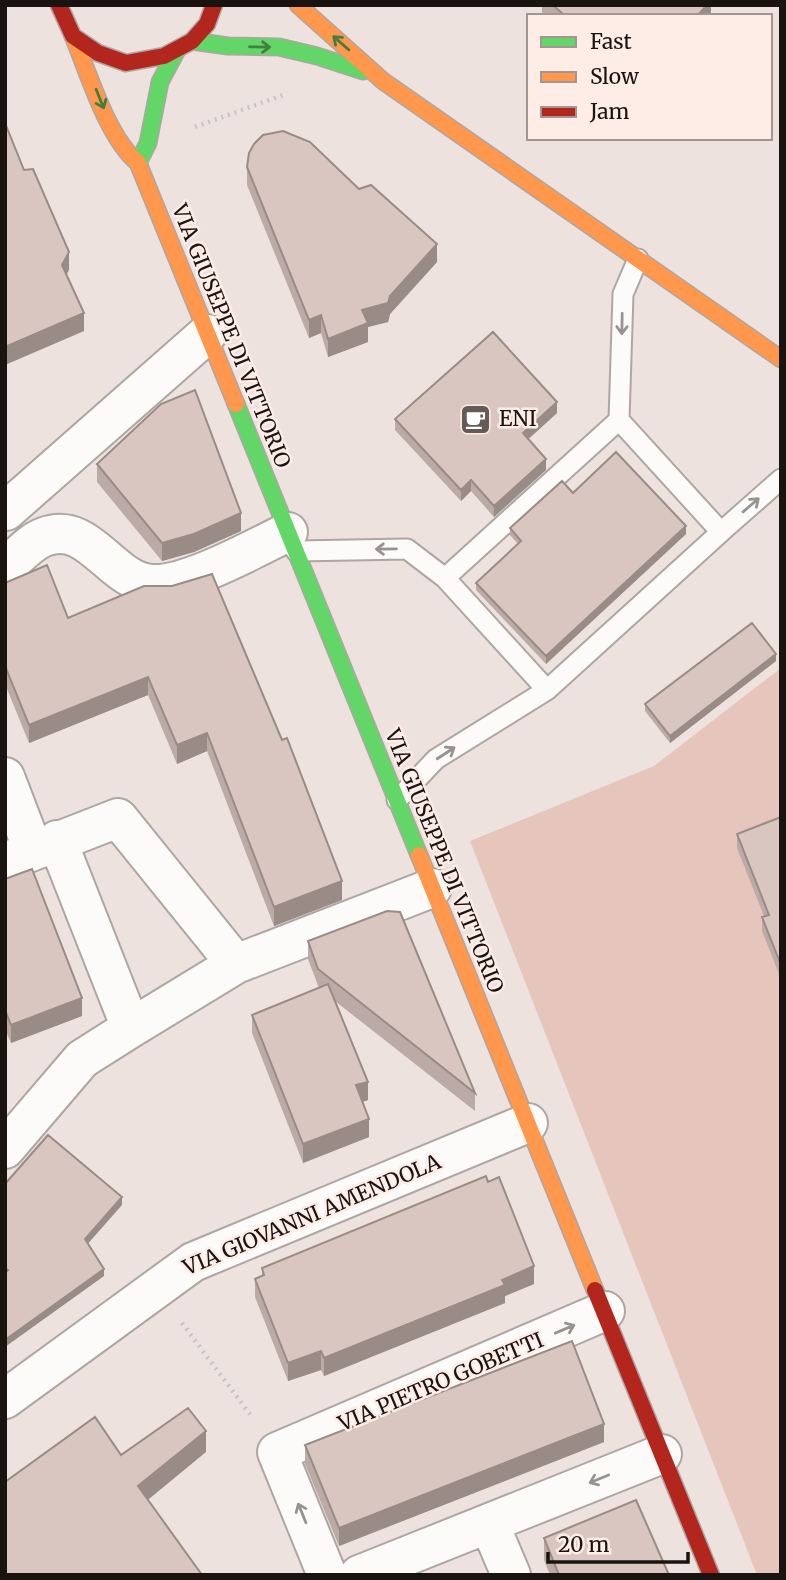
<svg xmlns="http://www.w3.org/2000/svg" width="786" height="1580" viewBox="0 0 786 1580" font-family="Merriweather,serif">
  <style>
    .green { fill: #e6c6bc }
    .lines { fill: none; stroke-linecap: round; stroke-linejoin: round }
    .lane-casing { stroke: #aea6a3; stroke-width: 23 }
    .street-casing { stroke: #aea6a3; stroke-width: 42 }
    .fast-casing { stroke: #aea6a3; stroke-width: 19 }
    .slow-casing { stroke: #aea6a3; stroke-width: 19 }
    .jam-casing { stroke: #aea6a3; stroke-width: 19 }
    .path { stroke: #c7c4c3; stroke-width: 4.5; stroke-dasharray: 2 5; stroke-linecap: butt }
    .lane { stroke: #fcfbfa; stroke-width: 19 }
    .street { stroke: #fcfbfa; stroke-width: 38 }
    .fast { stroke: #63d668; stroke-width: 16 }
    .slow { stroke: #ff974d; stroke-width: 16 }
    .jam { stroke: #b3261e; stroke-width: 16 }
    .wall { fill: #bbaaa5 }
    .shaded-wall { fill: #998b86 }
    .building { fill: #dac6c0; stroke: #998b86; stroke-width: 2 }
    .oneway { stroke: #427e40 }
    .oneway2 { stroke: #969391 }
    .labels { text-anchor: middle; stroke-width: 5; stroke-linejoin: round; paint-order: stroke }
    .street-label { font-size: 21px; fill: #1a1310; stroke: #feece7 }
    .poi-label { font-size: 21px; fill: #1a1310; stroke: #feece7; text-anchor: start }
  </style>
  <rect width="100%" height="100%" fill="#ede2de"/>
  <!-- green -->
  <path class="green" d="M781 668V1575H757L470 841 654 766Z"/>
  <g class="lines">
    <defs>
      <path id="lane" d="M619 420 445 578 547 690 721 532 619 420 623 294 638 259
        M721 532 781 479
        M296 551 407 549 445 578
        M397 800 436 759 547 690"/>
      <path id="street" d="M6 511 207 334
        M5 567C17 558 30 542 44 537 89 519 111 582 152 584 187 586 255 548 288 532
        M5 777 33 850
        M57 840 131 1028
        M5 862 118 818 236 964
        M5 1149 82 1059 131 1028 236 964 432 888
        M5 1399 193 1262 528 1123
        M489 1523 511 1575
        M327 1575 277 1452 605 1311
        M359 1575 662 1454"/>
      <path id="fast" d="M192 41 228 46 279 47 317 56 363 71
        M138 163 148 143 160 82 177 50
        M236 404 419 855"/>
      <path id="slow" d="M298 5 383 81 781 359
        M73 36C89 74 107 137 138 163L236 404
        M419 855 595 1290"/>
      <path id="jam" d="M59 5 73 36 98 53 126 63 164 56 192 41 207 24 214 5
        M595 1290 711 1575"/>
    </defs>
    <!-- lane casing -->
    <use href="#lane" class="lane-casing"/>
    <!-- street casing -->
    <use href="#street" class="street-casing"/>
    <!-- fast casing -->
    <use href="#fast" class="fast-casing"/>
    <!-- slow casing -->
    <use href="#slow" class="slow-casing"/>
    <!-- jam casing -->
    <use href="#jam" class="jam-casing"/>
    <!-- path -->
    <path class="path" d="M195 127 286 94
      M182 1323 252 1417"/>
    <!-- lane -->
    <use href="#lane" class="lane"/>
    <!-- street -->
    <use href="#street" class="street"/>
    <!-- fast -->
    <use href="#fast" class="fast"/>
    <!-- slow -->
    <use href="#slow" class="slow"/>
    <!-- jam -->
    <use href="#jam" class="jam"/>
  </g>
  <!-- wall -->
  <path class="wall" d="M542 5H711V16H545L542 13Z
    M247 167 359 189 437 262 390 314 388 322 368 327V342L328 357 321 333 309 338 247 185Z
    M557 413 528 439 546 470 494 517 471 491 461 501 395 430V419Z
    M97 464 241 531 194 552 162 561 97 482Z
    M573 493 686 534 546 664 476 590V583L518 544 510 535V528Z
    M5 583 68 618 144 586 342 900 274 926 207 751 177 764 148 695 29 743 5 684Z
    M776 661 670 743 645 711V704Z
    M781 817V979L762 931V917L764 916 737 848V834Z
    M5 879 82 1016 11 1043 5 1029Z
    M308 941 475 1093V1111L335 1001 368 1100 363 1102 369 1137 303 1163 252 1033V1015L319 988 308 959Z
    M488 1182 534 1284 505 1296V1303L324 1376 321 1370 288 1381 255 1297V1279L262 1276V1268Z
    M604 1442 339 1546 305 1464V1445Z
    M544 1538 669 1575H550L544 1560Z"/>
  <!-- shaded-wall -->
  <path class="shaded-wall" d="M707 5H711V16H697Z
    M437 244V262L390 314 388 322 368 327V342L328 357V339L362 310 390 296Z
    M69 252V270L62 283V265Z
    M84 313V331L5 365V347Z
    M321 315V333L309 338V320Z
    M557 402V413L523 444V433Z
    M546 459V470L494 517V506Z
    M471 480V491L461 501V490Z
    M241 513V531L194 552 162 561V543Z
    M686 526V534L546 664V656Z
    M776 654V661L670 743V736Z
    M148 677V695L29 743V725Z
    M207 733V751L177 764V745Z
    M342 881V900L274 926V907Z
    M82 998V1016L11 1043V1025Z
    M368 1082V1100L356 1104V1085Z
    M369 1119V1137L303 1163V1144Z
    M122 1197V1205L85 1247V1239Z
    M534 1266V1284L505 1296V1303L324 1376V1358Z
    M104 1269V1276L5 1347V1340Z
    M321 1351V1370L288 1381V1363Z
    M604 1424V1442L339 1546V1528Z
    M206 1431V1452L138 1508V1486Z"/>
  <!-- building -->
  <path class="building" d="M553 5H707L697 16H565Z
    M5 123 24 170 33 169 69 252 62 265 84 313 5 347Z
    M283 131 310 142 359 189 371 185 437 244 390 296 388 303 362 310 368 323 328 339 321 315 309 320 247 167 249 153 254 144 263 135Z
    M493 332 557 402 523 433 546 459 494 506 471 480 461 490 395 419Z
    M195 390 241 513 194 534 162 543 97 464 161 404Z
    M616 452 686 526 546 656 476 583 521 541 510 528 562 481 573 493Z
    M47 565 68 618 144 586H172L212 574 282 740 287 738 342 881 274 907 207 733 177 745 148 677 29 725 5 666V583Z
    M752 623 776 654 670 736 645 704Z
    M781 817V965L762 917 769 915 737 834Z
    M32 869 82 998 11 1025 5 1010V879Z
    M387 911 400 912 475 1093 318 969 308 941Z
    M328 984 368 1082 356 1085 369 1119 303 1144 252 1015Z
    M48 1135 122 1197 85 1239 104 1269 5 1340V1273L8 1270 5 1268V1184Z
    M486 1176 488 1182 499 1177 534 1266 502 1280 505 1285 324 1358 321 1351 288 1363 255 1279 264 1275 262 1268Z
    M572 1341 604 1424 339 1528 305 1445Z
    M188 1408 206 1431 138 1486 202 1575H5V1482L95 1417 121 1455Z
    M636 1500 669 1575H559L544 1538Z"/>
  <!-- one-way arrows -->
  <defs><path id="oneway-shaft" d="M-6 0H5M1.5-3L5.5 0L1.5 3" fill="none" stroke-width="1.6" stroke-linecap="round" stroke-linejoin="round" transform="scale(1.75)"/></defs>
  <g class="oneway">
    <use href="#oneway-shaft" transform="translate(341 43) rotate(-139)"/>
    <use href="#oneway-shaft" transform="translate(260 47) rotate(1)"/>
    <use href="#oneway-shaft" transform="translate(100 99) rotate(68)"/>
  </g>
  <g class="oneway2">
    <use href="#oneway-shaft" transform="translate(622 324) rotate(91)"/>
    <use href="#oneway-shaft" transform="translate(751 505) rotate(-41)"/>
    <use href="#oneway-shaft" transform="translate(386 549) rotate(179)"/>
    <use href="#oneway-shaft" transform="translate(446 753) rotate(-33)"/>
    <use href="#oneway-shaft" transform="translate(565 1329) rotate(-23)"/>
    <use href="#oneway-shaft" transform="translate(599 1479) rotate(158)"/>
    <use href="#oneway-shaft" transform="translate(302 1513) rotate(-112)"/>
  </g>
  <!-- icons -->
  <defs>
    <symbol id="cafe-square" viewBox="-11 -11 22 22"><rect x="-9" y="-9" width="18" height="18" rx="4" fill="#645b58" stroke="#feece7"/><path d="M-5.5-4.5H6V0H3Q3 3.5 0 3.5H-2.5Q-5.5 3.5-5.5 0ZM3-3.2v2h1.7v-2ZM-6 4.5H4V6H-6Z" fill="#fff"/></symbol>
  </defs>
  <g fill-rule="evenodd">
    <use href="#cafe-square" x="458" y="402" width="35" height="35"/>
  </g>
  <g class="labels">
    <!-- street labels -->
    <g class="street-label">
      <text transform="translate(231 336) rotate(68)" y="7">VIA GIUSEPPE DI VITTORIO</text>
      <text transform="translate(444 861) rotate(68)" y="7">VIA GIUSEPPE DI VITTORIO</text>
      <text transform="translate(312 1215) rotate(-23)" y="7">VIA GIOVANNI AMENDOLA</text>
      <text transform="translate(441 1382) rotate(-23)" y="7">VIA PIETRO GOBETTI</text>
    </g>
    <!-- poi labels -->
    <g class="poi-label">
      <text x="499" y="426">ENI</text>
    </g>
  </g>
  <!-- border -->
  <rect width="786" height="1580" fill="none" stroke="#1a1310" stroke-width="14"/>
  <!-- legend -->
  <rect x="527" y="14" width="245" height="126" fill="#feece7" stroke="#a39591" stroke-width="2"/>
  <rect x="541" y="37" width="35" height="10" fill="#63d668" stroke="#a39591" stroke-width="2"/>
  <text x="590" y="49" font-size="21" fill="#1a1310">Fast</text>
  <rect x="541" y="72" width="35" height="10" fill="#ff974d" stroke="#a39591" stroke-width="2"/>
  <text x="590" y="84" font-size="21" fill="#1a1310">Slow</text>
  <rect x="541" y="107" width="35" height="10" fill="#b3261e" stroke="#a39591" stroke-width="2"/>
  <text x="590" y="119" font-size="21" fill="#1a1310">Jam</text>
  <!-- scale -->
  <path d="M548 1552v10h140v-10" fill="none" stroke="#1a1310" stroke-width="3.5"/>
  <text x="558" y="1552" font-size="21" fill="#1a1310" stroke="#feece7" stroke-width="5" paint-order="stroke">20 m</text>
</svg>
